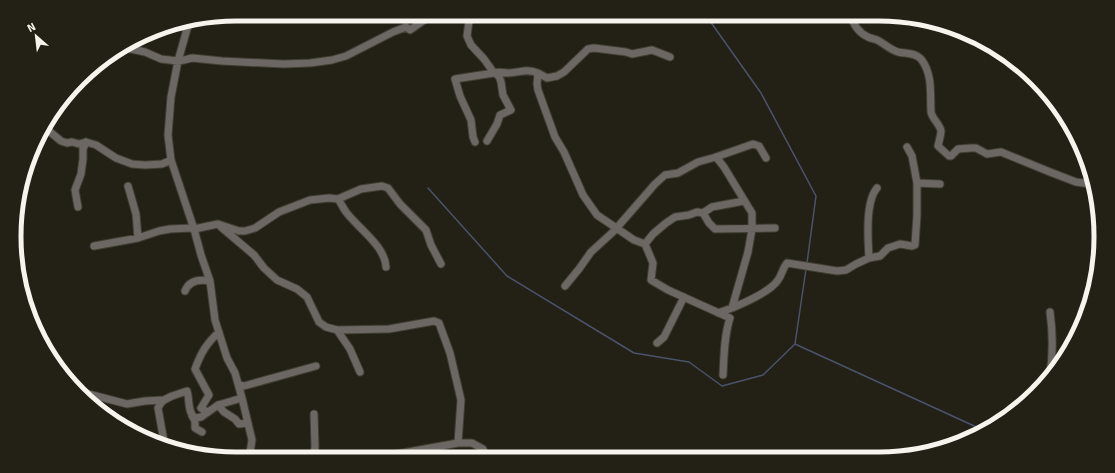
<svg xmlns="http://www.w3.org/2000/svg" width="1115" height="473" viewBox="0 0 1115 473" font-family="Signika,sans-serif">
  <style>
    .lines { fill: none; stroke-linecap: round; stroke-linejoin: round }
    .stream { stroke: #4a536a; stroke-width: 1.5 }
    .minor-casing { stroke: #413e33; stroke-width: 9 }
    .minor { stroke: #6c6763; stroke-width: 7 }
    .rim { fill: none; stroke: #f6f4ec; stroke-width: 5 }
  </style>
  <rect width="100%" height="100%" fill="#232015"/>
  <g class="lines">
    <!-- stream -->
    <path class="stream" d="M705 14 761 93 816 196 807 263
      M428 188 507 276 634 353 689 362 722 386 763 375 795 344 983 430
      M795 344 806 269"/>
    <defs>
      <path id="minor" d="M464 14 469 21 467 36 471 45 484 59 494 73C499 71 502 73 508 73 518 73 527 68 538 73L537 84 538 90 555 137 564 152 583 195 597 215 634 240 645 244 653 263 651 280 668 290 730 318C724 336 724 357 723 375
        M850 14C853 24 859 33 868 37 872 39 876 39 879 41 886 45 891 50 898 52 906 54 914 52 921 59 933 74 930 94 931 112 932 119 940 124 941 131 941 135 939 141 938 146L949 156H951L958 149 971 148H976L987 154 1001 152 1050 172 1076 182 1090 184
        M349 15V14
        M126 48 145 52 161 59 178 61 184 60 192 58 222 61 284 64 310 63 332 60 346 56 393 32 406 27 410 30 433 14
        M538 73 547 78 557 76 564 72 588 49 594 48 626 52 632 54 652 50 670 57
        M43 126 61 141 67 143 72 142 79 144 86 142 96 145 116 158 132 164 145 165 162 164 171 160
        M475 142 473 137 471 120 460 96 455 79 494 73 499 76 501 82 503 95 511 110 500 115 497 124 487 141
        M907 147 912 156 917 183
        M716 157 724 167 752 213V229L748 252 732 308 718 313
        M128 186 136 214 138 238
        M338 199C341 203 343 208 346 212 359 229 385 246 386 267
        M78 207 75 190 81 174 83 159V149L86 142
        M703 213 712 207 744 201
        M221 227 254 255 264 268 277 280 297 289 307 297 319 322 326 327 337 330 389 329 434 321 439 323 450 353 461 400 458 443
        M645 244 653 234 666 223 675 217 689 215 697 212 703 213 709 223 715 229 775 228
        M94 246 138 238 159 231 170 229 191 228 194 229 218 224 239 231H245L255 228 279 212 310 200 329 198 338 199 361 189 382 186 388 188 400 204 426 230 431 245 441 264
        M869 258C868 240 865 202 877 188
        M565 286 579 269 591 252 614 231 655 184 665 175 678 173 698 162 716 157 753 144 759 146 766 158
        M185 291C189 281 199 279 210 281
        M732 308C744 303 771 291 778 280 782 275 782 269 787 263L837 271 846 270 856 264 869 258 880 256 888 248 900 244 912 246 915 245 917 215V183L940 184
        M337 330 350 349 360 372
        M657 343 664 337 684 297
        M1050 375C1053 354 1053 333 1050 312
        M239 385 244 386 316 366
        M81 392 127 404 145 401 164 400 172 396 187 391C190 400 187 412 195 418L201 417 218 405 242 398 235 373 227 358 215 320 210 281 201 255 194 229 171 160 168 135 171 97 178 61 189 22
        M242 398 252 440 249 459
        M164 400 161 403 158 408 165 447
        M218 405 224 412 235 419 239 424 248 423
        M207 412 201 408 209 395 195 369C201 353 206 344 219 332
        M314 414 315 446 314 459
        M192 416 195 421V428L202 432
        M369 459 458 443H472L483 449 485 456 484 458"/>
    </defs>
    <!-- minor casing -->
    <use href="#minor" class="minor-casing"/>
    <!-- minor -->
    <use href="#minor" class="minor"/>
  </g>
  <!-- crop -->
  <path d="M0 0H1115V473H0ZM236 21H879A215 215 0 0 1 1094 236V237A215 215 0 0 1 879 452H236A215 215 0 0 1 21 237V236A215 215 0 0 1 236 21Z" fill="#232015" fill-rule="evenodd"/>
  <path class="rim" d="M236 21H879A215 215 0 0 1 1094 236V237A215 215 0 0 1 879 452H236A215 215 0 0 1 21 237V236A215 215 0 0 1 236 21Z"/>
  <!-- north arrow -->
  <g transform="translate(36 36) rotate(332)" stroke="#232015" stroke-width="3" paint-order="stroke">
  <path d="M0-3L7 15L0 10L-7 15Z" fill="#f6f4ec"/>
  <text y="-6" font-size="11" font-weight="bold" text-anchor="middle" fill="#f6f4ec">N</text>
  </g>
</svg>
